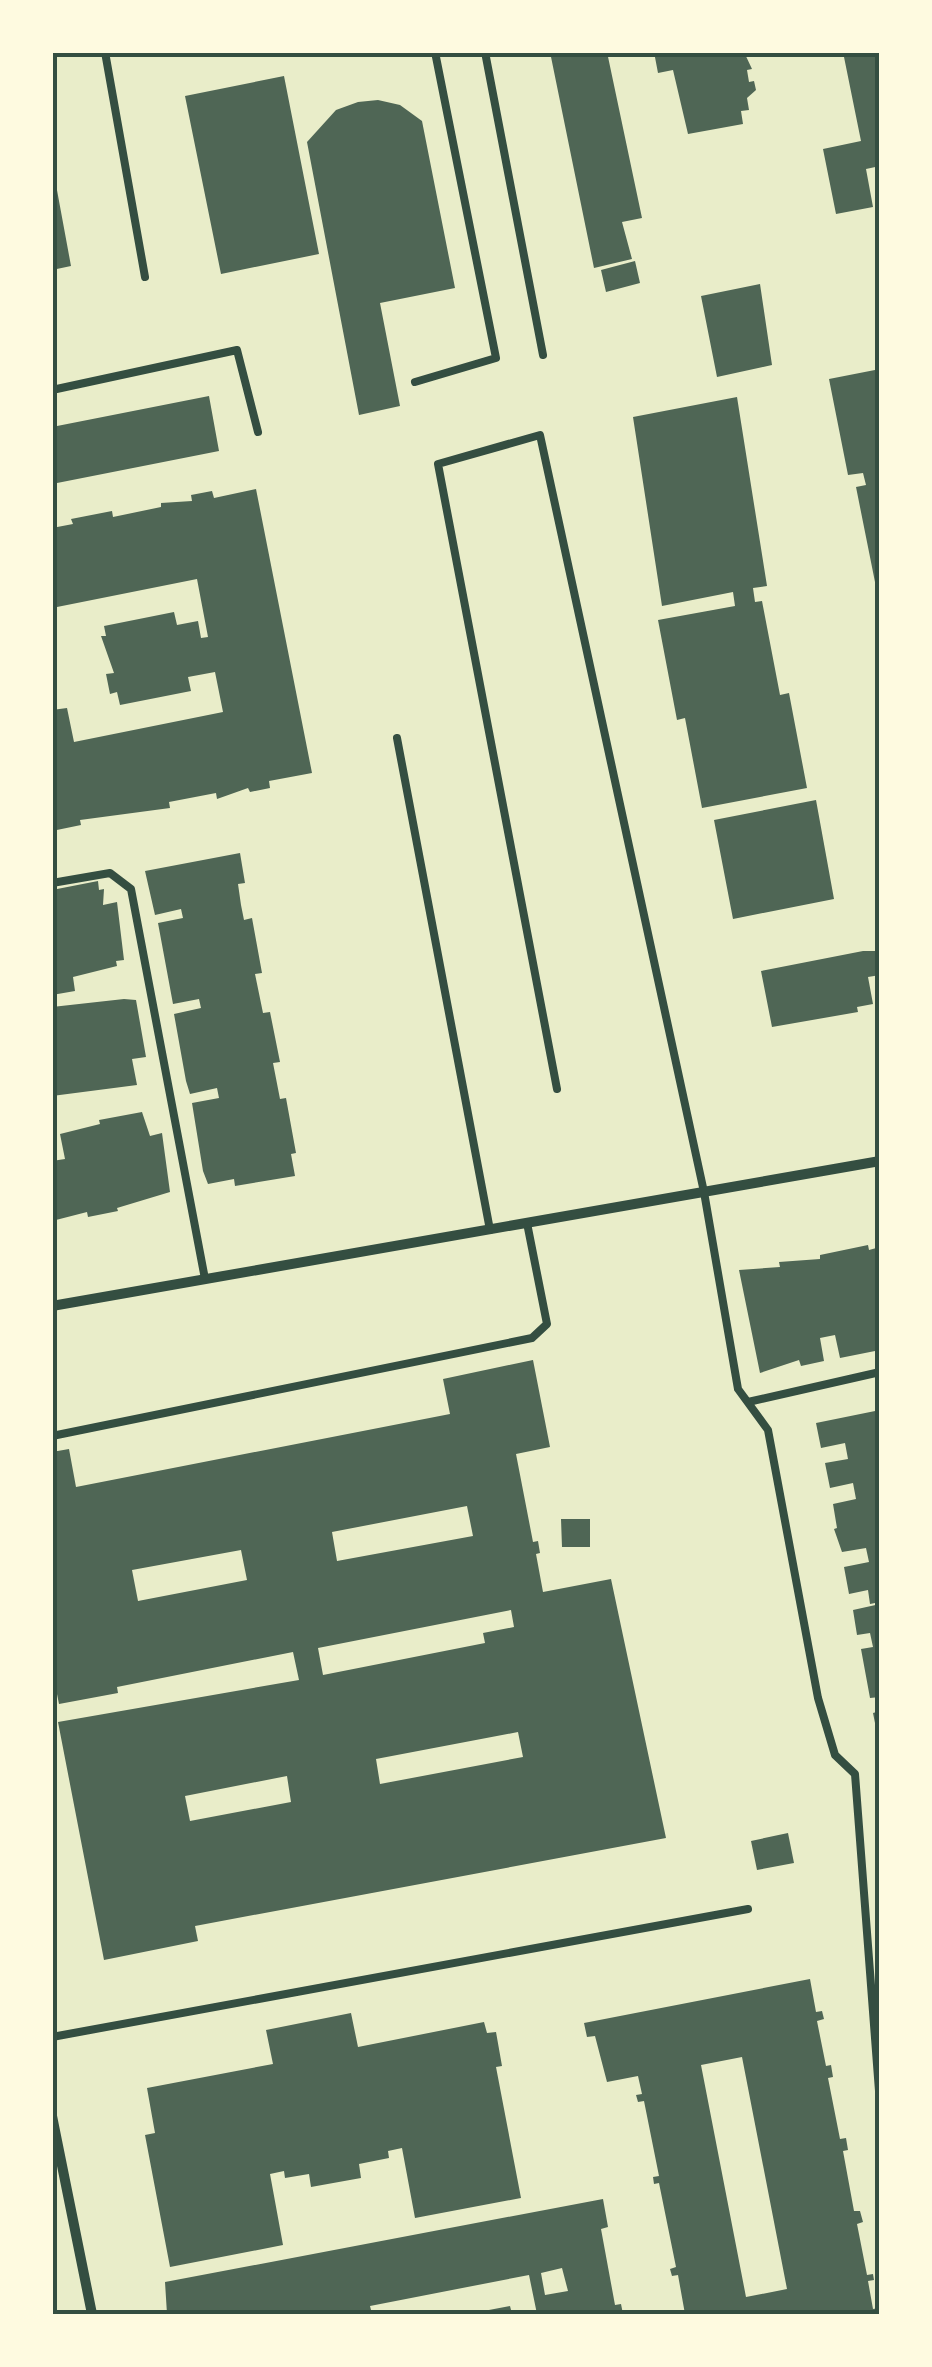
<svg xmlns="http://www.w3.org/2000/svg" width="932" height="2367" viewBox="0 0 932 2367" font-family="Signika,sans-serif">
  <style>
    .building { fill: #4f6655; fill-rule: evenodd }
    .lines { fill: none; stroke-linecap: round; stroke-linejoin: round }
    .service { stroke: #344e41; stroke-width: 8 }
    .minor { stroke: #344e41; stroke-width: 10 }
    .neatline { fill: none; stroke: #344e41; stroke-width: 4 }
  </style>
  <rect width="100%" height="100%" fill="#e9edc9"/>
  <!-- building -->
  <path class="building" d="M550 52H607L642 218 622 222 632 259 594 268Z
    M654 52H744L752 69 747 70 749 82 754 81 756 90 747 98 749 110 741 111 743 124 688 134 673 70 658 73Z
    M880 52V166L866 169 873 207 836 214 823 149 861 141 844 57Z
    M284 76 319 254 221 274 185 96Z
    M378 100 400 105 422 121 455 288 380 303 400 406 359 415 307 142 336 110 358 102Z
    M52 163 71 266 52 270Z
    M635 261 640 283 606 292 601 270Z
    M760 284 772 365 717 377 701 296Z
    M880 369V581L875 582 856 487 866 485 863 473 848 475 829 379Z
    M209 396 219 451 52 484V427Z
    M737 397 767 586 753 588 755 602 762 601 780 695 789 693 807 788 702 808 685 718 677 720 658 620 735 606 733 592 662 606 633 417Z
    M256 489 312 773 269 781 270 788 250 792 248 788 217 799 216 793 169 802 170 808 80 820 81 825 52 831V710L67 708 74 742 223 712 215 672 188 677 191 691 120 705 117 692 110 694 106 674 114 673 101 636H106L104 626 174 612 177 625 198 621 201 638 208 637 197 579 52 608V528L73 524 71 519 112 511 113 517 161 507V503L192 501 191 495 212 491 214 498Z
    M816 800 834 899 733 919 714 820Z
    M240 853 245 883 238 884 241 905 244 920 252 918 262 973 255 974 263 1013 270 1012 280 1062 273 1063 280 1099 286 1098 296 1153 291 1154 295 1176 235 1186 234 1179 208 1184 203 1171 192 1103 219 1098 217 1088 190 1094 186 1081 174 1014 201 1008 199 999 173 1004 158 923 183 918 181 909 155 915 145 871Z
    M98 881 99 890 104 889 103 905 117 902 124 960 116 961 117 966 73 977 75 991 52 995V890Z
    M863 951H880V975L868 977 873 1004 857 1007 858 1012 772 1027 761 971Z
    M124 999 136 1000 146 1057 132 1059 137 1085 52 1096V1007Z
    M142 1112 150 1136 162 1133 170 1192 117 1208 118 1211 88 1217 87 1212 52 1221V1161L65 1159 60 1134 100 1124 99 1120Z
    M868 1245 869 1250 880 1247V1350L840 1358 835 1335 820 1338 824 1361 801 1366 799 1360 760 1373 739 1270 780 1267 779 1262 820 1259V1255Z
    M533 1360 550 1447 516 1454 533 1542 538 1541 540 1553 536 1554 543 1592 611 1579 666 1838 195 1926 198 1941 104 1960 58 1722 299 1680 293 1652 117 1687 118 1693 59 1704 52 1669V1452L69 1449 76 1487 450 1414 443 1379ZM467 1506 473 1536 337 1561 332 1532ZM241 1550 247 1580 138 1601 132 1570ZM511 1610 514 1627 483 1633 485 1643 323 1675 318 1648ZM518 1732 523 1757 380 1784 376 1759ZM287 1776 291 1802 190 1821 185 1796Z
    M880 1410V1602L870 1604 868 1590 849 1594 844 1567 869 1562 866 1548 842 1552 834 1529 837 1528 833 1504 856 1499 853 1483 830 1488 825 1463 848 1459 845 1443 821 1448 816 1423Z
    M561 1519H590V1547H562Z
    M880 1604V1697L870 1698 861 1649 873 1647 870 1633 857 1635 853 1610Z
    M880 1711V1738H878L873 1713Z
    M788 1833 794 1863 757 1870 751 1841Z
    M810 1979 816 2012 822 2011 824 2019 817 2021 826 2066 831 2065 833 2077 828 2078 840 2139 846 2138 848 2150 843 2151 854 2211H860L863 2222 857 2224 867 2275 873 2274 874 2280 868 2281 873 2309 879 2308 880 2314H685L678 2275 672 2276 670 2269 676 2267 659 2183 654 2184 653 2177 659 2176 644 2101 638 2102 636 2095 642 2094 638 2076 607 2082 595 2036 587 2037 584 2023ZM742 2057 787 2289 746 2297 701 2065Z
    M351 2013 358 2047 484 2022 487 2033 496 2032 502 2066 496 2067 521 2198 415 2218 402 2148 388 2151 389 2158 359 2164 361 2178 311 2187 309 2174 285 2178 284 2171 270 2174 283 2245 170 2267 145 2135 155 2133 147 2088 273 2064 266 2030Z
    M603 2199 608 2227 601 2229 615 2305 621 2304 623 2314H537L529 2275 370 2306 372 2314H167L165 2282ZM562 2268 568 2291 545 2295 541 2273Z
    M510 2306 512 2314H474L473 2313Z"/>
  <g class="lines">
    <!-- service -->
    <path class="service" d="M105 52 145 277
      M485 52 543 355
      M415 382 496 358 435 52
      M52 390 237 350 258 432
      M397 738 490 1230
      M52 883 110 873 131 889 205 1279
      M557 1089 438 464 540 435 704 1192 738 1389 768 1430 818 1698 835 1755 855 1774 880 2104
      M748 1402 880 1372
      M52 1436 532 1338 547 1324 527 1223
      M52 2037 748 1909"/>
    <!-- minor -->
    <path class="minor" d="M52 1306 880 1161
      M52 2116 92 2314"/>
  </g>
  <!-- border -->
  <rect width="932" height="2367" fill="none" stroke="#fefae0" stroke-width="110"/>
  <rect x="55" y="55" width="822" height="2257" class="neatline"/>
</svg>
